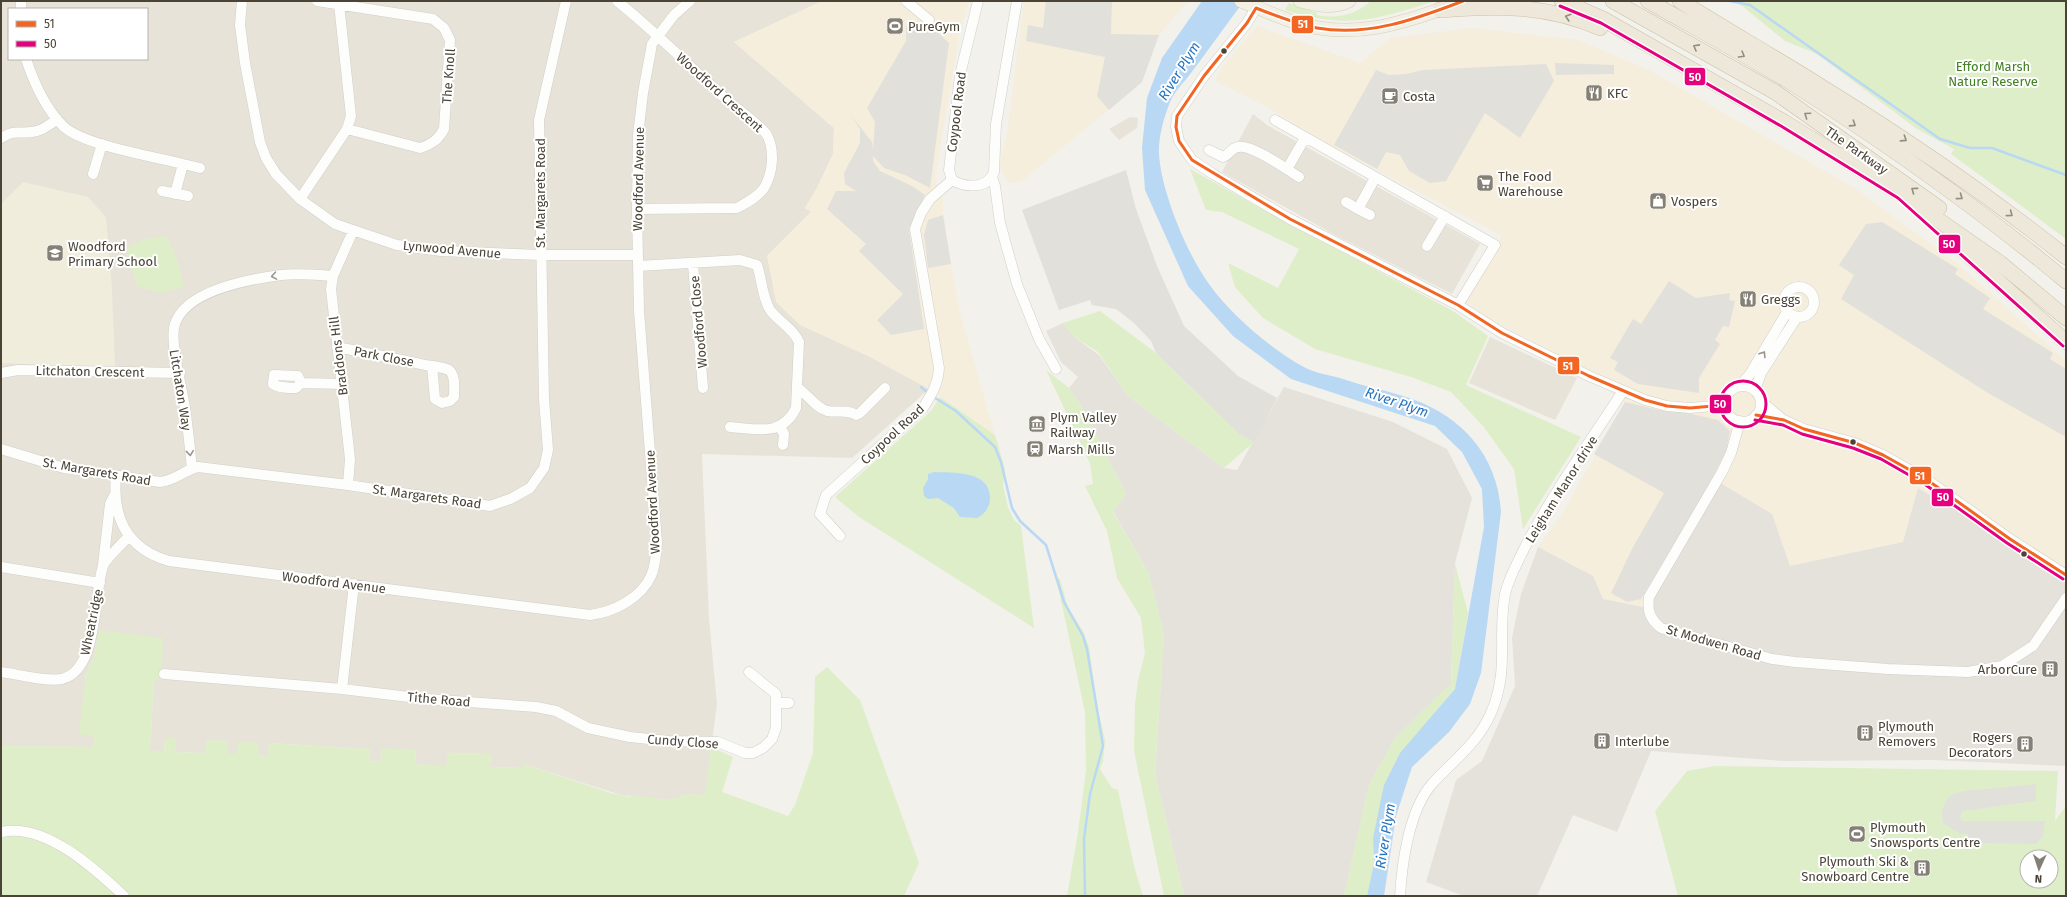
<svg xmlns="http://www.w3.org/2000/svg" width="2067" height="897" viewBox="0 0 2067 897" font-family="'Fira Sans',sans-serif">
  <style>
    .residential { fill: #e7e3d8; fill-rule: evenodd }
    .commercial { fill: #f5eedd }
    .industrial { fill: #e5e1db }
    .education { fill: #f0eddd }
    .green { fill: #deeec9; fill-rule: evenodd }
    .parking { fill: #e1e0da }
    .water { fill: #b9d8f3 }
    .lines { fill: none; stroke-linecap: round; stroke-linejoin: round }
    .stream { stroke: #b9d8f3; stroke-width: 2.5 }
    .minor-casing { stroke: #d0cfc9; stroke-width: 11 }
    .major-casing { stroke: #d6cfb7; stroke-width: 14 }
    .highway-casing { stroke: #ccc1a5; stroke-width: 16 }
    .minor { stroke: #fdfdfc; stroke-width: 10 }
    .major { stroke: #f2efe4; stroke-width: 13 }
    .highway { stroke: #ede8d9; stroke-width: 15 }
    .bus-1-casing { stroke: #fff; stroke-width: 6 }
    .bus-2-casing { stroke: #fff; stroke-width: 6 }
    .bus-1 { stroke: #f26522; stroke-width: 3 }
    .bus-2 { stroke: #e5007d; stroke-width: 3 }
    .oneway { stroke: #938d7f }
    .oneway2 { stroke: #9b978f }
    .bus-dot { fill: #4a4336; stroke: #fff; stroke-width: 1.5 }
    .labels { text-anchor: middle; stroke-width: 4; stroke-linejoin: round; paint-order: stroke }
    .poi-label { font-size: 13px; fill: #4a4336; stroke: #fff; text-anchor: start }
    .park-label { font-size: 13px; fill: #428124; stroke: #fff }
    .street-label { font-size: 13px; fill: #4a4336; stroke: #fff }
    .water-label { font-size: 14px; font-style: italic; fill: #2675bf; stroke: #fff }
    .line-badge { stroke: #fff; stroke-width: 1.5 }
    .badge-label { font-size: 11px; text-anchor: middle; font-weight: bold; fill: #fff }
  </style>
  <rect width="100%" height="100%" fill="#f2f1eb"/>
  <!-- residential -->
  <path class="residential" d="M1 1H822L734 42 834 128 833 154 817 188 805 208 811 212 767 256 874 359 929 389 852 458 702 454 709 619 717 704 705 796 689 794 668 800 621 795 524 764V768L490 767 491 754 448 753 446 767 415 764 416 750 382 749 381 762 369 761 370 749 269 743 268 756 257 755 259 743 237 754H227V741L207 740 205 753 175 752 165 738 164 751H150L154 680H161L100 630 94 658 86 674 80 735H93V747L1 746ZM9 9H147V59H9Z
    M1253 114 1267 125 1480 244 1452 294 1335 235 1222 172Z
    M1130 117 1138 118 1137 128 1119 140 1109 129Z
    M1490 337 1577 378 1555 420 1469 383Z"/>
  <!-- commercial -->
  <path class="commercial" d="M822 1H969L960 32 935 179 943 200V211L951 264 961 316 995 435 929 389 874 359 800 325 776 302 767 256 811 212 805 208 817 188 833 155 834 128 734 42Z
    M1024 1H1188L1159 35 1142 82 1021 182 1008 183 999 165 1007 133Z
    M1257 26 1360 63 1390 38 1472 28 1578 40 1649 70 1856 189 1959 265 2066 361V573L1919 488 1903 542 1790 566 1772 514 1717 481 1643 607 1603 599 1593 576 1538 547 1562 514 1625 402 1558 355 1490 319 1467 302 1502 236 1335 148 1265 106 1215 81 1221 68Z"/>
  <!-- industrial -->
  <path class="industrial" d="M1063 323 1074 337 1099 355 1128 396 1224 468 1237 470 1284 387 1393 422 1447 449 1472 498 1455 563 1451 684 1395 738 1369 785 1344 896H1184L1155 774 1164 635 1149 574 1113 511 1126 494 1083 409 1069 388 1078 377 1061 362 1046 331Z
    M1717 481 1772 514 1790 566 1903 542 1918 488 2066 573V766L1934 760 1785 761 1651 751 1617 832 1573 815 1537 896H1464L1426 882 1456 780 1482 761 1515 686 1512 638 1521 594 1538 547 1593 576 1603 599 1643 607Z"/>
  <!-- education -->
  <path class="education" d="M23 182 88 197 106 217 112 289 115 368 1 363V204Z"/>
  <!-- green -->
  <path class="green" d="M1371 1H1436C1376 19 1348 30 1285 10L1289 3 1317 13V15C1338 19 1355 15 1371 1Z
    M1736 1H2066V239L1951 154 1954 149 1917 129 1817 54 1785 41Z
    M1190 169 1269 213 1453 311 1488 336 1466 385 1581 437 1523 529 1514 469 1483 426 1451 392 1411 377 1315 349 1263 318 1235 287 1228 263 1278 288 1299 249 1222 212 1206 210Z
    M167 236 177 259 184 287 160 293 137 286 126 248 145 239Z
    M1100 311 1156 353 1239 434 1254 442 1224 468 1128 396 1098 352 1074 337 1063 323Z
    M1046 370 1069 388 1083 409 1126 494 1113 512 1149 574 1164 635 1155 774 1184 896H1164L1134 751 1135 704 1138 681 1145 653 1141 618 1117 578 1107 531 1085 486 1093 484 1090 463Z
    M940 397 995 435 1005 469 1003 485 1008 507 1014 520 1021 526 1034 628 859 517 835 497 931 411Z
    M1455 563 1468 613 1455 689 1435 712 1373 838 1374 863 1367 896H1344L1369 785 1395 738 1451 684Z
    M1056 577 1060 579 1068 608 1083 631 1089 647 1097 706 1105 740 1103 761 1100 769 1112 788 1118 790 1134 866 1143 896H1067L1078 833 1086 770 1085 712Z
    M99 630 163 638 161 680H154L150 751H164L165 738H176L175 752 205 753 207 740 228 741 227 754H237L238 742 259 743 258 755 268 756 269 743 370 749 369 761 381 762 382 748 416 750 415 764 446 766 448 753 491 754 490 767 523 768 524 764 611 793 630 797 631 795 668 800 688 794 705 795 711 747 733 757 722 792 788 816 795 805 813 753 815 677 827 667 860 700 919 863 904 896H1V746L93 747V735H79L86 674 94 658Z
    M1715 766 2058 771 2055 821 2066 806V896H1678L1655 811 1687 771ZM2027 857H2051V881H2027Z"/>
  <!-- parking -->
  <path class="parking" d="M1046 1H1112L1111 34 1159 35 1142 82 1109 110 1097 96 1105 57 1026 41 1028 25 1043 28Z
    M906 26 934 29 949 43 930 188 905 175 884 168 873 156V161L880 171 914 187 925 195 909 229 924 329 891 335 877 320 903 294 859 251 866 244 827 209 836 191H856L845 184 844 173 860 143V129L850 114 872 142 873 149 875 122 867 108 906 41Z
    M1555 63 1614 65V74L1556 75Z
    M1546 64 1554 81 1520 138 1485 113 1446 181 1430 183 1409 171 1400 155 1386 152 1377 169 1334 145 1376 70 1389 75 1406 74 1423 70Z
    M1126 170 1136 209 1157 266 1184 326 1238 376 1277 398 1254 442 1239 434 1156 353 1151 341 1134 323 1116 309 1092 305 1090 300 1059 310 1022 210Z
    M943 215 951 264 928 268 924 235 928 220Z
    M1882 222 1958 269 1955 274 1990 298 1983 309 2053 353 2050 359 2066 369V437L1988 393 1841 299 1854 275 1839 265 1866 224Z
    M1669 281 1696 298 1730 293 1729 300 1735 301 1729 327 1723 326 1715 340 1720 344 1699 378V393L1638 384 1614 370 1618 362 1610 358 1633 319 1641 324Z
    M1625 402 1659 410 1678 411 1718 420 1730 431 1726 452 1697 506 1641 599 1627 602 1611 593 1633 547 1664 493 1594 454Z
    M2036 784V801L1962 811 1960 817 1963 821H2045L2043 836 2036 844 1968 843V834H1960L1943 823 1942 812 1945 802 1951 795 1964 791Z"/>
  <!-- water -->
  <path class="water" d="M1202 1H1244C1226 25 1209 49 1191 73 1184 82 1174 92 1170 102 1164 117 1158 138 1159 154 1161 191 1187 254 1209 284 1231 315 1269 347 1302 366 1314 373 1330 375 1343 379 1366 387 1390 391 1412 399 1463 417 1498 457 1501 512L1481 673 1470 704 1449 732 1412 767 1396 816 1384 896H1367L1374 863 1373 838 1384 785 1400 753 1455 689 1484 527 1482 489 1462 452 1435 426 1291 379 1233 336 1188 286 1145 190 1142 148 1147 98 1162 58Z
    M934 472C953 473 990 470 990 498 990 507 985 514 977 518L960 517 954 508 938 498 928 499 924 496 923 488 928 479V474Z"/>
  <g class="lines">
    <!-- stream -->
    <path class="stream" d="M1730 1 1750 5 1940 139 1970 148H1992L2066 175
      M921 387 928 393
      M932 396 956 411 995 447 1001 462 1012 508 1020 521 1046 545 1064 602 1083 636 1087 649 1103 746 1090 794 1084 839 1085 896"/>
    <defs>
      <path id="minor" d="M21 1V9
        M242 1 240 25 245 63 260 142 266 158 276 174 300 199 335 224 397 245 441 251 540 255H637
        M317 1 433 19 444 28 450 40 444 129C438 140 432 144 420 148L347 129
        M617 1C656 32 691 68 728 101 736 108 763 127 767 135 775 150 773 173 764 188 758 197 746 203 737 208L637 209
        M906 1 929 20
        M978 1 960 75 949 170 952 180C966 188 988 189 994 172L996 124 1017 1
        M1256 8 1247 23 1204 76 1177 116 1176 127 1179 141 1192 160 1213 174 1290 219 1458 305 1502 333 1589 376 1645 400 1667 406 1690 408 1725 405
        M26 59C34 83 45 108 63 126 83 145 155 157 183 164L175 194
        M1275 120 1495 245 1458 305
        M1 138C17 129 17 134 32 132 42 131 50 125 57 119
        M1209 150 1223 157C1229 155 1231 148 1238 147 1252 144 1286 169 1299 177
        M183 164 200 168
        M1287 169 1305 138
        M93 174 102 144
        M992 178 995 186 1000 223 1017 284 1039 339 1056 369
        M162 191 188 196
        M300 199 347 129 351 116 339 4
        M1346 202 1358 209 1375 178
        M1358 209 1370 215
        M1427 246 1445 216
        M693 264 703 388
        M638 266 740 260 757 265C762 279 762 297 770 310 779 322 793 328 799 342L796 408C782 437 757 429 730 427
        M1784 302a15 15 0 1 1 30 0a15 15 0 1 1-30 0Z
        M337 347C366 353 396 358 425 365 432 366 443 367 449 370 456 375 454 390 454 397L450 401 442 403 435 399 432 366
        M1 373 18 370 180 373
        M301 383 298 376 274 375 273 384C279 388 288 388 296 388L301 383 342 384
        M1740 386 1750 374 1787 312
        M1725 404a18 18 0 1 1 36 0a18 18 0 1 1-36 0Z
        M797 387C807 394 816 408 827 411 838 413 846 409 856 415L860 413 885 388
        M1755 391 1761 373 1797 317
        M1761 401 1782 419
        M1756 415 1784 420 1804 429 1855 443 1883 455 1926 479 2010 539 2066 575
        M1740 421 1731 453 1722 472 1649 597C1647 611 1650 619 1661 628L1772 659 1795 662 1888 669 1968 672 2002 666 2033 646 2066 598
        M780 427 784 434 783 445
        M1 449 64 468 160 482C177 480 184 470 198 467L348 485 490 506 510 499 530 488 544 468 548 450 544 399 539 120 566 1
        M192 469C190 449 188 428 185 408 182 388 169 340 175 324 186 290 251 279 281 275 298 273 316 275 333 276
        M116 476C112 518 127 549 169 561L590 615C614 612 641 598 651 576 656 565 656 553 657 542L639 311 637 209 638 135 643 93 652 44 674 15 690 1
        M348 485 350 459 331 289 333 276 353 231
        M840 536 820 514 826 495 923 408C932 394 938 384 939 368L915 229 921 213 930 199 952 180
        M103 565 110 504 114 496
        M1 567 100 583
        M1 672C17 674 46 682 62 679 99 670 93 595 103 566 106 558 123 543 129 536
        M164 674 342 689 426 699 536 707 556 711 588 728 630 737 668 741 718 742 745 753H753L763 748 772 739 776 728V694L749 672
        M342 689 354 584
        M777 703H789
        M1 832C45 822 95 869 124 896
        M1400 896C1402 863 1409 810 1432 784 1453 761 1478 743 1491 713 1510 669 1497 636 1505 594 1509 577 1518 562 1525 547 1553 492 1590 442 1623 391"/>
      <path id="major" d="M1241 1C1261 9 1280 18 1301 24 1353 39 1401 24 1450 6
        M1300 1C1316 5 1333 9 1349 1"/>
      <path id="highway" d="M1562 1 1603 19 1784 122 1901 194 2000 263 2066 318
        M1613 1 1775 92 1939 208
        M1648 1C1694 27 1741 52 1787 80 1884 141 1978 208 2066 281
        M1680 1C1725 29 1772 56 1817 84 1903 137 1987 194 2066 257
        M1440 10C1495 5 1549 5 1600 28
        M1952 240 2066 342"/>
    </defs>
    <!-- minor casing -->
    <use href="#minor" class="minor-casing"/>
    <!-- major casing -->
    <use href="#major" class="major-casing"/>
    <!-- highway casing -->
    <use href="#highway" class="highway-casing"/>
    <!-- minor -->
    <use href="#minor" class="minor"/>
    <!-- major -->
    <use href="#major" class="major"/>
    <!-- highway -->
    <use href="#highway" class="highway"/>
    <defs>
      <path id="bus-1" d="M1463 1C1416 19 1368 37 1317 28 1296 24 1276 16 1256 8L1247 23 1204 76 1177 116 1176 127 1179 141 1192 160 1290 219 1458 305 1502 333 1589 376 1645 400 1667 406 1690 408 1725 405
        M1756 415 1784 420 1804 429 1855 443 1883 455 1926 479 2010 539 2066 575"/>
      <path id="bus-2" d="M1560 6 1601 23 1781 126 1898 198 2063 346
        M1720 404a23 23 0 1 1 46 0a23 23 0 1 1-46 0Z
        M1755 420 1783 425 1802 434 1853 448 1881 459 1923 483 2007 543 2063 579"/>
    </defs>
    <!-- bus-1 casing -->
    <use href="#bus-1" class="bus-1-casing"/>
    <!-- bus-2 casing -->
    <use href="#bus-2" class="bus-2-casing"/>
    <!-- bus-1 -->
    <use href="#bus-1" class="bus-1"/>
    <!-- bus-2 -->
    <use href="#bus-2" class="bus-2"/>
  </g>
  <!-- one-way arrows -->
  <defs><path id="oneway-chevron" d="M-2-3.5L2.5 0L-2 3.5" fill="none" stroke-width="1.6" stroke-linecap="round" stroke-linejoin="round"/></defs>
  <g class="oneway">
    <use href="#oneway-chevron" transform="translate(1568 17) rotate(-163)"/>
    <use href="#oneway-chevron" transform="translate(1696 47) rotate(-151)"/>
    <use href="#oneway-chevron" transform="translate(1742 55) rotate(30)"/>
    <use href="#oneway-chevron" transform="translate(1807 115) rotate(-145)"/>
    <use href="#oneway-chevron" transform="translate(1853 124) rotate(33)"/>
    <use href="#oneway-chevron" transform="translate(1904 139) rotate(33)"/>
    <use href="#oneway-chevron" transform="translate(1914 190) rotate(-144)"/>
    <use href="#oneway-chevron" transform="translate(1960 197) rotate(36)"/>
    <use href="#oneway-chevron" transform="translate(2010 214) rotate(37)"/>
  </g>
  <g class="oneway2">
    <use href="#oneway-chevron" transform="translate(274 276) rotate(170)"/>
    <use href="#oneway-chevron" transform="translate(1763 354) rotate(-58)"/>
    <use href="#oneway-chevron" transform="translate(190 453) rotate(84)"/>
  </g>
  <!-- icons -->
  <defs>
    <symbol id="stadium-square" viewBox="-11 -11 22 22"><rect x="-9" y="-9" width="18" height="18" rx="4" fill="#858075" stroke="#fff"/><path d="M0-5a6.5 5 0 1 0 0 10a6.5 5 0 1 0 0-10ZM-3.5-1.8h7v3.6h-7Z" fill="#fff"/></symbol>
    <symbol id="restaurant-square" viewBox="-11 -11 22 22"><rect x="-9" y="-9" width="18" height="18" rx="4" fill="#858075" stroke="#fff"/><path d="M-5-6h1v4h1v-4h1v4h1v-4h1v5L-1.5 .5V6h-2V.5L-5-1ZM5-6V6H3V1.5H1.5Q1.5-4 5-6Z" fill="#fff"/></symbol>
    <symbol id="cafe-square" viewBox="-11 -11 22 22"><rect x="-9" y="-9" width="18" height="18" rx="4" fill="#858075" stroke="#fff"/><path d="M-5.5-4.5H6V0H3Q3 3.5 0 3.5H-2.5Q-5.5 3.5-5.5 0ZM3-3.2v2h1.7v-2ZM-6 4.5H4V6H-6Z" fill="#fff"/></symbol>
    <symbol id="supermarket-square" viewBox="-11 -11 22 22"><rect x="-9" y="-9" width="18" height="18" rx="4" fill="#858075" stroke="#fff"/><path d="M-6-5.5h2.5l.6 2H6L4.5 2H-2.5L-4.4-4H-6ZM-1.5 3.2a1.3 1.3 0 1 0 .1 0ZM3 3.2a1.3 1.3 0 1 0 .1 0Z" fill="#fff"/></symbol>
    <symbol id="shop-square" viewBox="-11 -11 22 22"><rect x="-9" y="-9" width="18" height="18" rx="4" fill="#858075" stroke="#fff"/><path d="M-5-2.5h2.3a2.7 3.5 0 0 1 5.4 0H5L5.5 6h-11ZM-1.5-2.5h3a1.5 2.3 0 0 0-3 0Z" fill="#fff"/></symbol>
    <symbol id="school-square" viewBox="-11 -11 22 22"><rect x="-9" y="-9" width="18" height="18" rx="4" fill="#858075" stroke="#fff"/><path d="M0-5L7-2L0 1L-7-2ZM-4 1L0 2.5L4 1V4Q0 6-4 4Z" fill="#fff"/></symbol>
    <symbol id="museum-square" viewBox="-11 -11 22 22"><rect x="-9" y="-9" width="18" height="18" rx="4" fill="#858075" stroke="#fff"/><path d="M0-6L6-3V-2H-6V-3ZM-5-1h2V3h-2ZM-1-1h2V3h-2ZM3-1h2V3H3ZM-6 4H6V6H-6Z" fill="#fff"/></symbol>
    <symbol id="station-square" viewBox="-11 -11 22 22"><rect x="-9" y="-9" width="18" height="18" rx="4" fill="#858075" stroke="#fff"/><path d="M-3-6H3Q5-6 5-4V2Q5 4 3 4L4.5 6H3L1.5 4h-3L-3 6H-4.5L-3 4Q-5 4-5 2V-4Q-5-6-3-6ZM-3.5-4v3h7v-3ZM-3.5 1v1.5H-2V1ZM2 1v1.5H3.5V1Z" fill="#fff"/></symbol>
    <symbol id="building-square" viewBox="-11 -11 22 22"><rect x="-9" y="-9" width="18" height="18" rx="4" fill="#858075" stroke="#fff"/><path d="M-4-6H4V6H1V3H-1V6H-4ZM-2.5-4.3h1.7v1.8h-1.7ZM.8-4.3h1.7v1.8H.8ZM-2.5-1h1.7V.8h-1.7ZM.8-1h1.7V.8H.8Z" fill="#fff"/></symbol>
  </defs>
  <g fill-rule="evenodd">
    <use href="#stadium-square" x="885" y="16" width="20" height="20"/>
    <use href="#restaurant-square" x="1584" y="83" width="20" height="20"/>
    <use href="#cafe-square" x="1380" y="86" width="20" height="20"/>
    <use href="#supermarket-square" x="1475" y="173" width="20" height="20"/>
    <use href="#shop-square" x="1648" y="191" width="20" height="20"/>
    <use href="#school-square" x="45" y="243" width="20" height="20"/>
    <use href="#restaurant-square" x="1738" y="289" width="20" height="20"/>
    <use href="#museum-square" x="1027" y="414" width="20" height="20"/>
    <use href="#station-square" x="1025" y="439" width="20" height="20"/>
    <use href="#building-square" x="2040" y="659" width="20" height="20"/>
    <use href="#building-square" x="1855" y="723" width="20" height="20"/>
    <use href="#building-square" x="1592" y="731" width="20" height="20"/>
    <use href="#building-square" x="2015" y="734" width="20" height="20"/>
    <use href="#stadium-square" x="1847" y="824" width="20" height="20"/>
    <use href="#building-square" x="1912" y="858" width="20" height="20"/>
  </g>
  <!-- markers -->
  <g class="bus-dot">
    <circle cx="1224" cy="51" r="3.5"/>
    <circle cx="1853" cy="442" r="3.5"/>
    <circle cx="2024" cy="554" r="3.5"/>
  </g>
  <g class="labels">
    <!-- poi labels -->
    <g class="poi-label">
      <text x="908" y="31">PureGym</text>
      <text x="1607" y="98">KFC</text>
      <text x="1403" y="101">Costa</text>
      <text x="1498" y="181">The Food<tspan x="1498" dy="15">Warehouse</tspan></text>
      <text x="1671" y="206">Vospers</text>
      <text x="68" y="251">Woodford<tspan x="68" dy="15">Primary School</tspan></text>
      <text x="1761" y="304">Greggs</text>
      <text x="1050" y="422">Plym Valley<tspan x="1050" dy="15">Railway</tspan></text>
      <text x="1048" y="454">Marsh Mills</text>
      <text x="2037" y="674" text-anchor="end">ArborCure</text>
      <text x="1878" y="731">Plymouth<tspan x="1878" dy="15">Removers</tspan></text>
      <text x="2012" y="742" text-anchor="end">Rogers<tspan x="2012" dy="15">Decorators</tspan></text>
      <text x="1615" y="746">Interlube</text>
      <text x="1870" y="832">Plymouth<tspan x="1870" dy="15">Snowsports Centre</tspan></text>
      <text x="1909" y="866" text-anchor="end">Plymouth Ski &amp;<tspan x="1909" dy="15">Snowboard Centre</tspan></text>
    </g>
    <!-- park labels -->
    <g class="park-label">
      <text x="1993" y="71">Efford Marsh<tspan x="1993" dy="15">Nature Reserve</tspan></text>
    </g>
    <!-- street labels -->
    <g class="street-label">
      <text transform="translate(448 76) rotate(-86)" y="5">The Knoll</text>
      <text transform="translate(720 92) rotate(42)" y="5">Woodford Crescent</text>
      <text transform="translate(956 112) rotate(-83)" y="5">Coypool Road</text>
      <text transform="translate(1857 150) rotate(35)" y="5">The Parkway</text>
      <text transform="translate(638 179) rotate(-89)" y="5">Woodford Avenue</text>
      <text transform="translate(540 193) rotate(-90)" y="5">St. Margarets Road</text>
      <text transform="translate(452 249) rotate(5)" y="5">Lynwood Avenue</text>
      <text transform="translate(698 322) rotate(-95)" y="5">Woodford Close</text>
      <text transform="translate(338 356) rotate(-97)" y="5">Braddons Hill</text>
      <text transform="translate(384 356) rotate(11)" y="5">Park Close</text>
      <text transform="translate(90 371) rotate(1)" y="5">Litchaton Crescent</text>
      <text transform="translate(181 390) rotate(81)" y="5">Litchaton Way</text>
      <text transform="translate(892 434) rotate(-43)" y="5">Coypool Road</text>
      <text transform="translate(97 471) rotate(10)" y="5">St. Margarets Road</text>
      <text transform="translate(1561 489) rotate(-58)" y="5">Leigham Manor drive</text>
      <text transform="translate(427 496) rotate(8)" y="5">St. Margarets Road</text>
      <text transform="translate(652 502) rotate(-93)" y="5">Woodford Avenue</text>
      <text transform="translate(334 582) rotate(7)" y="5">Woodford Avenue</text>
      <text transform="translate(91 622) rotate(-78)" y="5">Wheatridge</text>
      <text transform="translate(1714 642) rotate(16)" y="5">St Modwen Road</text>
      <text transform="translate(439 699) rotate(5)" y="5">Tithe Road</text>
      <text transform="translate(683 741) rotate(4)" y="5">Cundy Close</text>
    </g>
    <!-- water labels -->
    <g class="water-label">
      <text transform="translate(1179 71) rotate(-58)" y="5">River Plym</text>
      <text transform="translate(1397 402) rotate(19)" y="5">River Plym</text>
      <text transform="translate(1385 836) rotate(-81)" y="5">River Plym</text>
    </g>
  </g>
  <g class="line-badge">
    <rect x="1291" y="15" width="23" height="19" rx="4" fill="#f26522"/>
    <rect x="1684" y="67" width="22" height="19" rx="4" fill="#e5007d"/>
    <rect x="1938" y="234" width="23" height="20" rx="4" fill="#e5007d"/>
    <rect x="1557" y="356" width="23" height="19" rx="4" fill="#f26522"/>
    <rect x="1709" y="394" width="23" height="20" rx="4" fill="#e5007d"/>
    <rect x="1909" y="466" width="23" height="19" rx="4" fill="#f26522"/>
    <rect x="1931" y="488" width="23" height="19" rx="4" fill="#e5007d"/>
  </g>
  <g class="badge-label">
    <text x="1303" y="28">51</text>
    <text x="1695" y="81">50</text>
    <text x="1949" y="248">50</text>
    <text x="1568" y="370">51</text>
    <text x="1720" y="408">50</text>
    <text x="1920" y="480">51</text>
    <text x="1943" y="501">50</text>
  </g>
  <!-- border -->
  <rect width="2067" height="897" fill="none" stroke="#4a4336" stroke-width="4"/>
  <!-- legend -->
  <rect x="8" y="8" width="140" height="52" fill="#ffffff" stroke="#b7b4af"/>
  <rect x="16" y="21" width="20" height="6" fill="#f26522" stroke="#b7b4af"/>
  <text x="44" y="28" font-size="12" fill="#4a4336">51</text>
  <rect x="16" y="41" width="20" height="6" fill="#e5007d" stroke="#b7b4af"/>
  <text x="44" y="48" font-size="12" fill="#4a4336">50</text>
  <!-- north arrow -->
  <g transform="translate(2039 869) rotate(183)"><circle r="19" fill="#ffffff" stroke="#b7b4af"/>
  <path d="M0-3L7 15L0 10L-7 15Z" fill="#858075"/>
  <text y="-6" font-size="11" font-weight="bold" text-anchor="middle" fill="#4a4336">N</text>
  </g>
</svg>
